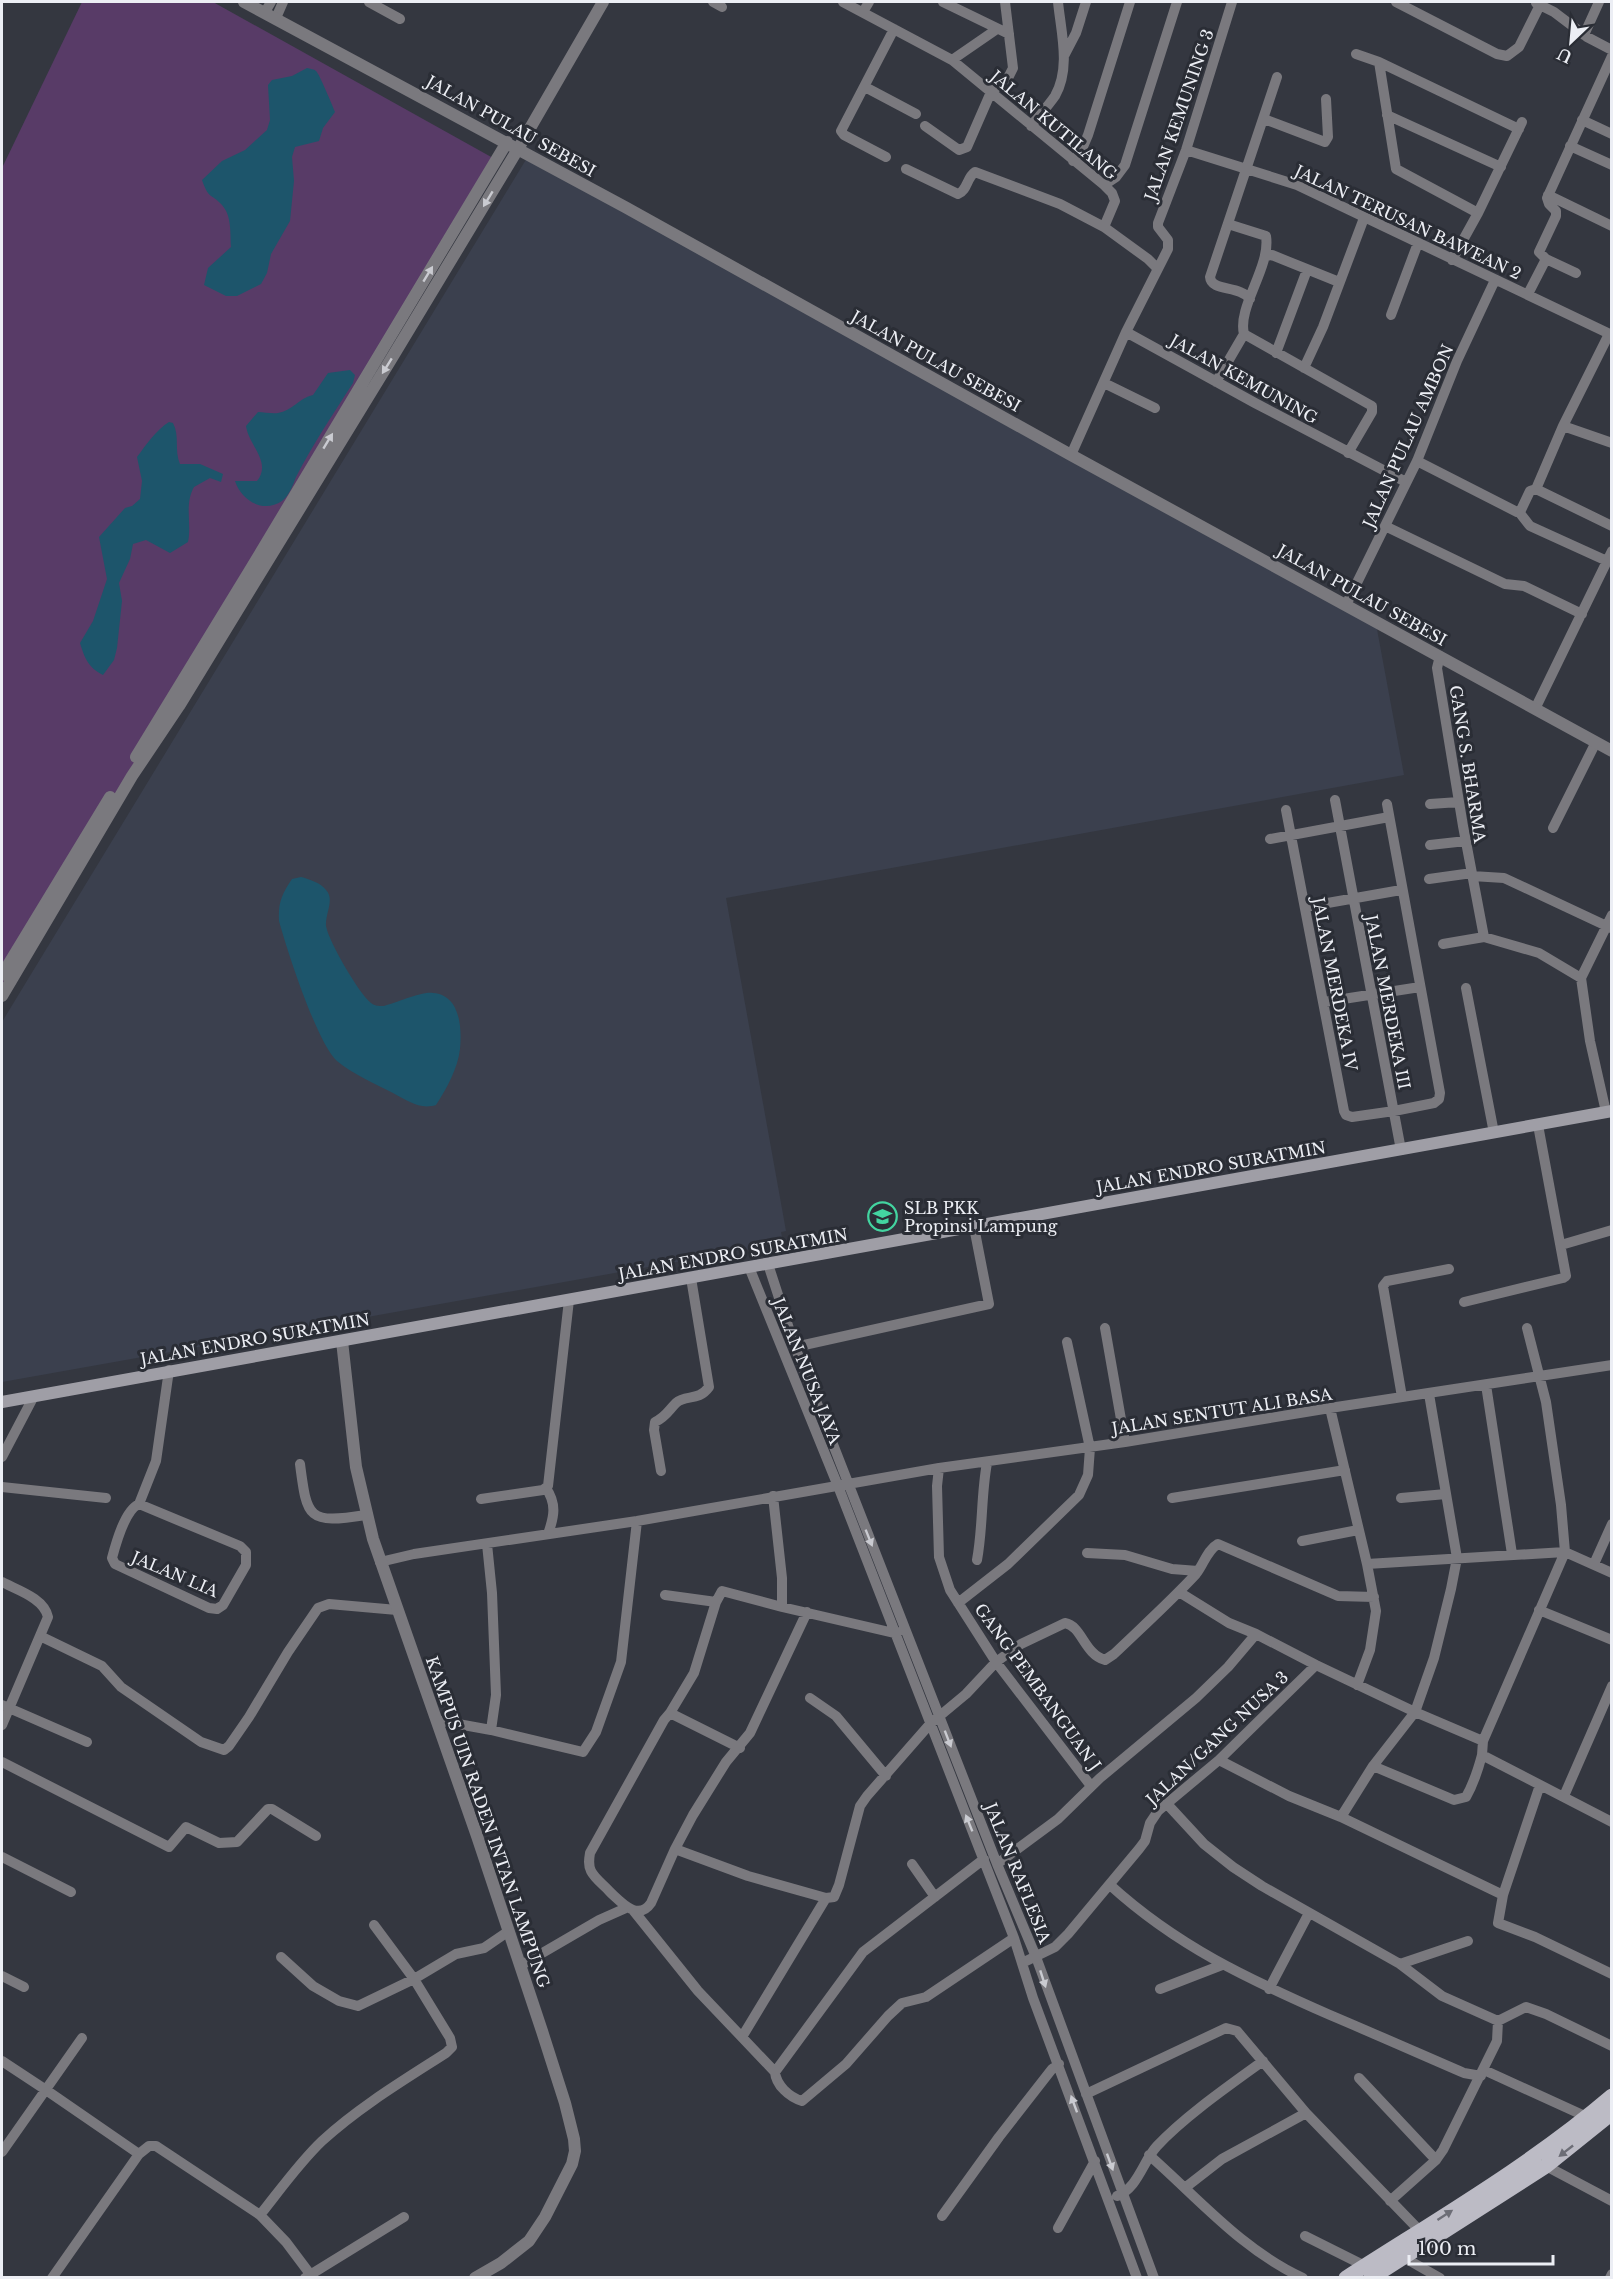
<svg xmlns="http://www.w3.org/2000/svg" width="1613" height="2279" viewBox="0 0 1613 2279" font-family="'Libre Baskerville',serif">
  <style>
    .built { fill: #3b404e }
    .green { fill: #583b67 }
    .water { fill: #1d556b }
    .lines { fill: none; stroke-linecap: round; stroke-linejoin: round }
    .minor { stroke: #7a797e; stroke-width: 10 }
    .tertiary { stroke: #7a797e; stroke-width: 12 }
    .secondary { stroke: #9f9ea6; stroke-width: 12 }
    .primary { stroke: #bcbbc5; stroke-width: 15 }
    .oneway { fill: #cacbd1 }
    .oneway2 { fill: #6c6d76 }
    .labels { text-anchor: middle; stroke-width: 6; stroke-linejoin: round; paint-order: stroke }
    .street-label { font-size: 16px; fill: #eceef4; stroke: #2a2d35 }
    .poi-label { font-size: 16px; fill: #eceef4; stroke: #2a2d35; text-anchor: start }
  </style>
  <rect width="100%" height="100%" fill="#343740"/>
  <!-- built -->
  <path class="built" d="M527 158 1376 624 1404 775 726 898 786 1231 781 1232 783 1243 2 1382V1022Z"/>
  <!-- green -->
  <path class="green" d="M82 2H213L493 158 2 986V168Z"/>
  <!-- water -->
  <path class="water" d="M307 68C310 69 314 69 316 71 319 73 333 107 335 112L323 128 319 141 295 147 292 157 294 181 290 221 271 254 267 273 261 284 237 296H226L204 285 208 268 231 247C230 233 232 216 222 205 210 192 209 200 202 180L222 161 245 150 267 130 270 120 268 85 272 80 292 76Z
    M350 370 355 375 353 383C333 414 313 444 296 477 293 485 289 496 282 501 263 514 241 500 235 481H257C272 462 249 446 246 426L258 412C264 412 272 414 278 413 292 411 299 398 313 395L328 373Z
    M169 422 173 423C180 436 174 450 180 464H200L223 474 221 482 210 478 194 487C184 505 192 523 188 542L170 553 146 540 133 544 130 559 119 583 122 601 117 648 114 660 103 675C88 667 85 659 80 643L93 621 107 579 99 537 125 508 132 506 140 499 142 481 137 457C146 445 156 430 169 422Z
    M301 877C309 879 321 883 326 890 335 899 325 914 326 926 328 940 359 994 371 1003 375 1006 378 1006 384 1006 396 1003 422 991 433 993 460 995 462 1027 460 1049 458 1068 446 1090 436 1105 420 1110 408 1101 393 1093 377 1085 351 1073 337 1061 317 1043 287 950 279 921 278 902 282 894 292 879Z"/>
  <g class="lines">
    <!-- minor -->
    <path class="minor" d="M369 2 400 19
      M713 2 722 7
      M843 2 952 60 1104 185 1112 193 1115 201 1104 227
      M943 2 1009 34
      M1396 2 1497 54 1507 56 1519 47 1540 5
      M1536 3 1554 12 1587 37 1612 50
      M265 12 271 2
      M863 12 869 2
      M276 18 283 2
      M1584 35 1599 2
      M1356 54 1379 62 1519 129
      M1064 56 1076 33 1086 2
      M952 60 997 29
      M1379 62 1396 169 1478 213
      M865 87 916 114
      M1387 115 1501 167
      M1264 119 1325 142 1328 137 1326 99
      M1582 120 1612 134
      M925 126 959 150 967 147 991 92 1008 78 1013 68 1005 2
      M1031 126C1039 116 1048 106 1055 96 1071 68 1061 32 1058 2
      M1570 146 1612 165
      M1186 150 1297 185 1612 335
      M886 157 844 135 841 131 894 29
      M1073 161 1082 149 1088 135 1130 2
      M906 169 958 194C967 191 967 177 975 172L1060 204 1104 227 1148 259 1157 268
      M1104 185 1116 177 1125 165 1177 2
      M1548 195 1612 226
      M1266 256 1272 255 1339 282
      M1546 259 1576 273
      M1452 260 1478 213 1522 122
      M1528 294 1546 259 1539 252 1556 216V211L1549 204 1547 198 1612 56
      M1250 299C1240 285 1211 292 1210 277L1277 77
      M1391 315 1418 243
      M1126 332 1255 403 1406 482
      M1244 334 1372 406V412L1348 453
      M1276 353 1307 270
      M1304 368 1323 327 1364 218
      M1216 382 1244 334C1237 307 1271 267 1266 236L1228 224
      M1104 383 1155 408
      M1563 426 1612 443
      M1071 455 1126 332 1168 249V240L1158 227V223L1186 150 1232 2
      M1417 461 1517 512 1521 510 1530 491 1536 489
      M1536 489 1563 426 1609 334
      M1536 489 1612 526
      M1519 512 1530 526 1607 561
      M1385 526 1505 584 1524 586 1582 614
      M1346 605 1417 461 1457 361 1495 280
      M1440 656 1437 668 1463 826 1484 937
      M1535 709 1612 551
      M1335 800 1401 1150
      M1430 804 1459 802
      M1286 810 1344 1111 1346 1115 1352 1117 1394 1111 1434 1103 1439 1099 1440 1093 1387 804
      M1553 828 1596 742
      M1270 839 1389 817
      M1430 845 1466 841
      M1472 876 1504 878 1611 928
      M1429 879 1472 873
      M1305 907 1401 890
      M1443 944 1484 937 1539 953 1581 978
      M1466 988 1494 1133
      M1324 1002 1420 987
      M1606 1112 1590 1041 1581 978 1612 915
      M1561 1245 1612 1230
      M768 1264 795 1347 997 1864 1036 1957 1154 2278
      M749 1267 838 1486 1014 1938 1033 1998 1137 2278
      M1464 1302 1563 1278 1566 1276 1538 1125
      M1105 1328 1125 1442
      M795 1347 989 1304 974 1227
      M1486 1385 1512 1554
      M1429 1394 1457 1558 1451 1589 1434 1658 1415 1712 1373 1766 1341 1817 1503 1895
      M1402 1397 1383 1286 1387 1281 1449 1269
      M1330 1408 1367 1564 1376 1611 1370 1650 1357 1685
      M2 1457 34 1396
      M300 1464C307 1519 308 1524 366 1515
      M939 1468 937 1486 939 1557 950 1590 996 1662 1091 1786
      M661 1471 654 1430 655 1422C666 1417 668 1411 676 1403 686 1394 698 1402 709 1387L691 1278
      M2 1487 106 1498
      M546 1488C557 1504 554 1517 548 1534
      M773 1496 782 1578V1607
      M1172 1498 1345 1470
      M1401 1498 1446 1494
      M481 1499 543 1490 548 1486 569 1300
      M139 1504 240 1546 246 1552V1565L223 1605 217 1609 209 1608 115 1564 112 1558C116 1543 125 1510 139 1504L156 1461 169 1370
      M1302 1541 1358 1530
      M487 1544 492 1593 496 1695 491 1730
      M1087 1553 1125 1555 1172 1569 1198 1571
      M977 1560C983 1528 981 1495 987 1463
      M380 1562 414 1554 637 1521 939 1468 1125 1442 1330 1408 1612 1365
      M1367 1564 1565 1552 1612 1573
      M1594 1564 1612 1524
      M2 1582C17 1590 44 1598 48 1617L2 1725
      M1179 1592 1229 1623 1256 1634 1316 1665 1415 1712 1483 1741 1482 1755 1612 1822
      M665 1595 716 1602
      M958 1603 1008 1564 1079 1495 1088 1475 1090 1448 1067 1342
      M1539 1610 1612 1640
      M40 1636 102 1666 121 1687 201 1742 224 1750 229 1746 249 1717 288 1652 318 1608 329 1604 397 1610
      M810 1698 836 1716 886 1776
      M2 1705 87 1742
      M670 1713 694 1673 716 1602 722 1591 782 1607 894 1633 898 1632
      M436 1720 491 1730 583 1752 596 1732 621 1662 637 1521
      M1483 1741 1565 1552 1561 1505 1546 1402 1527 1328
      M740 1748 670 1713 664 1720 590 1853C589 1859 588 1865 591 1871 595 1879 604 1885 610 1892 621 1902 638 1922 651 1903L675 1849 693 1815 726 1762 750 1733 807 1612
      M1219 1760 1289 1796 1341 1817
      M2 1762 169 1847 186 1827 219 1843 237 1842 268 1809H272L316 1836
      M1373 1766 1454 1800 1466 1797C1474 1783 1478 1770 1482 1755
      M1540 1785 1503 1895 1498 1923 1535 1937 1612 1974
      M1564 1796 1612 1686
      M1168 1805 1204 1844 1233 1867 1262 1886 1400 1964 1442 1996 1498 2021 1526 2007 1546 2014 1612 2046
      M675 1849 748 1876 826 1898 834 1897 839 1885 860 1806 867 1796 930 1724 966 1694 996 1662 1021 1644 1065 1623C1082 1626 1084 1654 1105 1660L1114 1654C1141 1628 1170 1602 1196 1574 1204 1564 1207 1550 1218 1544L1338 1596 1374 1597
      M2 1857 71 1892
      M912 1864 935 1897
      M997 1864 1058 1819 1100 1778 1196 1698 1228 1667 1256 1634
      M1110 1885C1177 1946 1248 1979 1330 2015 1375 2034 1420 2054 1464 2073L1481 2076
      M633 1910 698 1991 775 2072C776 2085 789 2097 802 2101L846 2064 888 2016 902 2003 926 1997 1014 1938
      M281 1957 313 1986 339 2001 358 2006 414 1979 456 1954 484 1948 509 1931
      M1022 1963 1055 1947 1068 1934 1139 1849 1145 1841 1150 1823 1158 1811 1219 1760 1316 1665
      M1400 1964 1468 1941
      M520 1966 599 1920 626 1908
      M2 1976 24 1987
      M1160 1989 1222 1965
      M1269 1989 1309 1913
      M742 2037 826 1898
      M2 2061 46 2090 139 2154
      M1484 2070 1587 2117
      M775 2072 863 1952 984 1859
      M1359 2078 1436 2160
      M1086 2094 1226 2028 1237 2031 1306 2113 1420 2231
      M2 2152 82 2038
      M1149 2155C1198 2198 1242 2250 1303 2278
      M1546 2166 1612 2201
      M1186 2187 1222 2159 1306 2113
      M1117 2196C1138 2188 1143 2161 1157 2146 1185 2116 1230 2085 1263 2061
      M1390 2201 1436 2160 1443 2150 1497 2041 1498 2021
      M260 2215C280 2190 299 2163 322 2141 359 2107 404 2080 446 2053L452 2047 450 2038 414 1979 374 1925
      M942 2216 999 2137 1052 2069 1059 2064
      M1058 2228 1095 2161
      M1305 2236 1365 2266
      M1403 2257 1440 2278
      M52 2278 139 2154 149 2146H156L260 2215 286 2242 310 2274
      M305 2278 404 2217
      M1610 2278 1612 2274"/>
    <!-- tertiary -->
    <path class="tertiary" d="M244 2 625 207 1071 455 1612 751
      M136 757 249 572 507 142
      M2 975 110 797
      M2 996 132 776 179 706 390 361 518 149 603 2
      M342 1341 356 1467 373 1539 477 1836 542 2031 565 2103 574 2139 575 2151 572 2164 545 2217 529 2241 501 2263 475 2278"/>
    <!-- secondary -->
    <path class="secondary" d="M2 1402 1612 1111"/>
    <!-- primary -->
    <path class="primary" d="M1346 2278C1436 2220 1530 2166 1612 2096
      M1371 2278 1546 2166 1612 2113"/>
  </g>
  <!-- one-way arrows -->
  <defs><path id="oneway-solid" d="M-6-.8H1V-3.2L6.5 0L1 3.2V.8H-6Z" transform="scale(1.5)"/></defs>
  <g class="oneway">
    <use href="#oneway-solid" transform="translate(488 199) rotate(121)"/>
    <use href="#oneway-solid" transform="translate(428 274) rotate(-59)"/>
    <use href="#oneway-solid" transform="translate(387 366) rotate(122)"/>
    <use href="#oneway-solid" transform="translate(328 441) rotate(-59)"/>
    <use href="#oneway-solid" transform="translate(869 1538) rotate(68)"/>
    <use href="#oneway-solid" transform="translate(948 1739) rotate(69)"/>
    <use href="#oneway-solid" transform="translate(969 1823) rotate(-112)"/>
    <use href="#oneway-solid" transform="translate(1043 1979) rotate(72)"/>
    <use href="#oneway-solid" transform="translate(1074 2104) rotate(-110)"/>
    <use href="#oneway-solid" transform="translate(1110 2162) rotate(70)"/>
  </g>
  <g class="oneway2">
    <use href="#oneway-solid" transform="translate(1566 2151) rotate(142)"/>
    <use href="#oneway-solid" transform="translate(1445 2215) rotate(-33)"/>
  </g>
  <!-- icons -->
  <defs>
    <symbol id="school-ring" viewBox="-11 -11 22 22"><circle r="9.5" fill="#2a2d35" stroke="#43d4a0" stroke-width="1.5"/><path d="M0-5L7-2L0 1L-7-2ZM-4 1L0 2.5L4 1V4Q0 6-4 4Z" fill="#43d4a0"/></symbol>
  </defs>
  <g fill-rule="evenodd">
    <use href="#school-ring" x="866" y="1200" width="33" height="33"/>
  </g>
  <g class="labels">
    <!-- street labels -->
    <g class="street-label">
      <text transform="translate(1179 115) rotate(-71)" y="6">JALAN KEMUNING 3</text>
      <text transform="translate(1054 125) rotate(40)" y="6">JALAN KUTILANG</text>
      <text transform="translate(511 126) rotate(29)" y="6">JALAN PULAU SEBESI</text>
      <text transform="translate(1408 222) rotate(25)" y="6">JALAN TERUSAN BAWEAN 2</text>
      <text transform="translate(936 361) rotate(29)" y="6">JALAN PULAU SEBESI</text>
      <text transform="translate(1244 379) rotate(29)" y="6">JALAN KEMUNING</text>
      <text transform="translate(1408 436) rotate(-66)" y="6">JALAN PULAU AMBON</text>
      <text transform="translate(1362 595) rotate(29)" y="6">JALAN PULAU SEBESI</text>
      <text transform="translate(1468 764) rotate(81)" y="6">GANG S. BHARMA</text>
      <text transform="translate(1335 984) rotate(79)" y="6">JALAN MERDEKA IV</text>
      <text transform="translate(1388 1002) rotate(79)" y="6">JALAN MERDEKA III</text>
      <text transform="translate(1211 1167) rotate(-10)" y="6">JALAN ENDRO SURATMIN</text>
      <text transform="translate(733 1254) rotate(-10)" y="6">JALAN ENDRO SURATMIN</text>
      <text transform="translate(255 1339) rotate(-10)" y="6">JALAN ENDRO SURATMIN</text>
      <text transform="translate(807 1371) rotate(68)" y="6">JALAN NUSA JAYA</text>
      <text transform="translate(1222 1411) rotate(-9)" y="6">JALAN SENTUT ALI BASA</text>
      <text transform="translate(175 1574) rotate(23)" y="6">JALAN LIA</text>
      <text transform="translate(1038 1687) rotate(54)" y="6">GANG PEMBANGUAN J</text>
      <text transform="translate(1217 1738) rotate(-43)" y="6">JALAN/GANG NUSA 3</text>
      <text transform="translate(488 1822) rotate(71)" y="6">KAMPUS UIN RADEN INTAN LAMPUNG</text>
      <text transform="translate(1018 1873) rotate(68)" y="6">JALAN RAFLESIA</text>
    </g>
    <!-- poi labels -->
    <g class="poi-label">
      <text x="904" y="1214">SLB PKK<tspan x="904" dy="18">Propinsi Lampung</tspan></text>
    </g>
  </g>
  <!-- border -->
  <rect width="1613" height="2279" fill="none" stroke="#eceef4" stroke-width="6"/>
  <!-- north arrow -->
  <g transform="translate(1571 42) rotate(206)" stroke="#2a2d35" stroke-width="4.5" paint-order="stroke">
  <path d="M0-4.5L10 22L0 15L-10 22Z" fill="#eceef4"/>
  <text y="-9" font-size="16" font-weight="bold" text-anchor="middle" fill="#eceef4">U</text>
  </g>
  <!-- scale -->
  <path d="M1409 2255v9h144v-9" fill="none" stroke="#eceef4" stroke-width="3"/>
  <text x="1418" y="2255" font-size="18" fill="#eceef4" stroke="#2a2d35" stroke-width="4.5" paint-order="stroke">100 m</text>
</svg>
